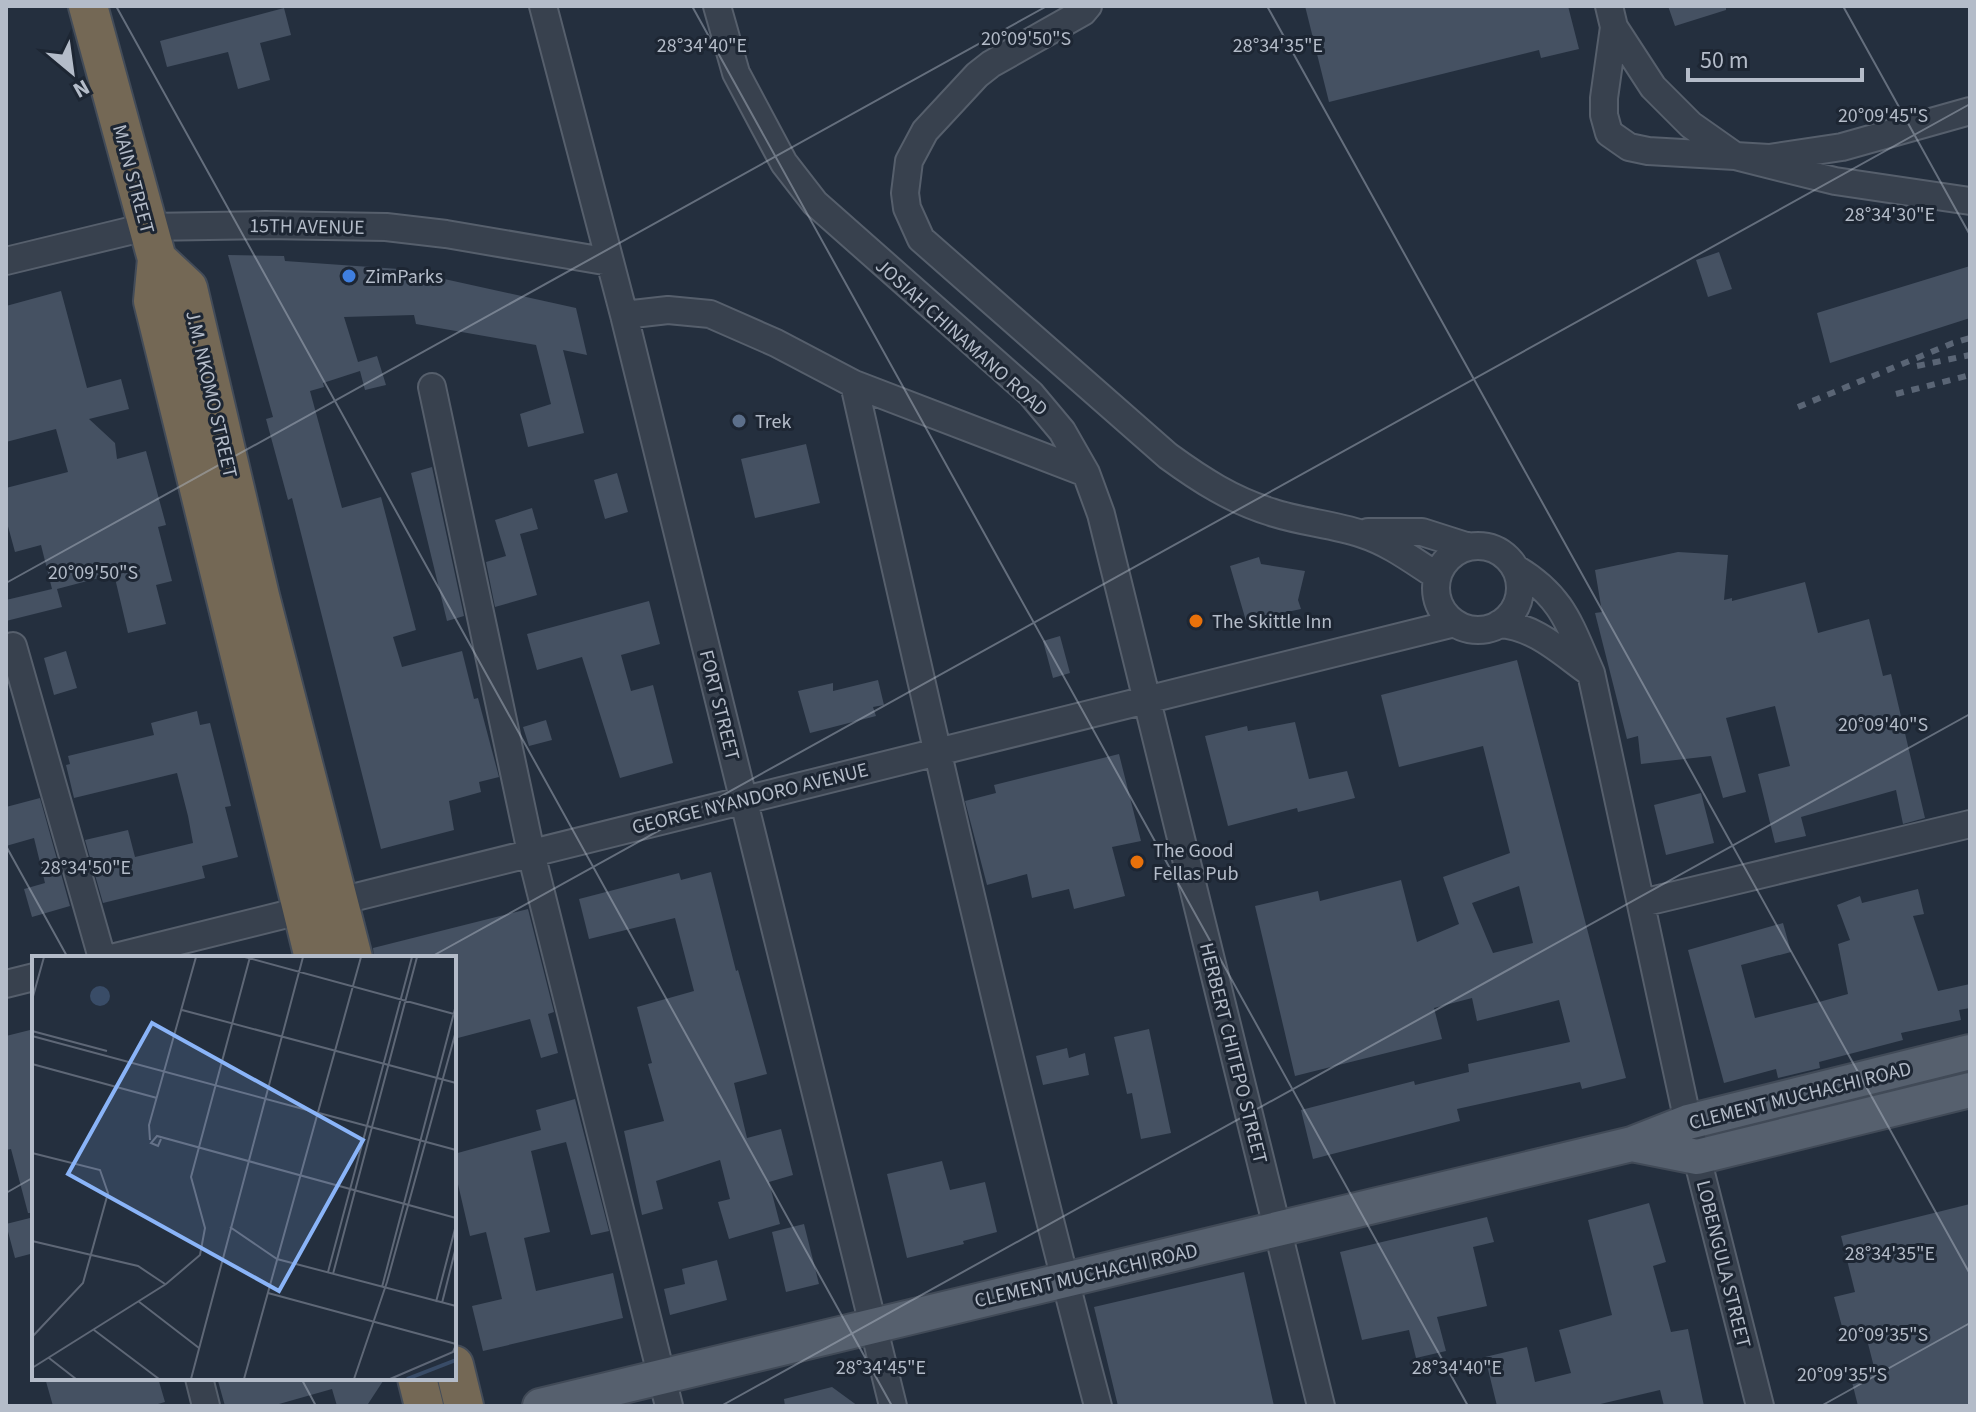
<svg xmlns="http://www.w3.org/2000/svg" width="1976" height="1412" viewBox="0 0 1976 1412" font-family="'Source Sans 3',sans-serif">
  <style>
    .building { fill: #455162; fill-rule: evenodd }
    .lines { fill: none; stroke-linecap: round; stroke-linejoin: round }
    .minor-casing { stroke: #565f6c; stroke-width: 30 }
    .major-casing { stroke: #414a57; stroke-width: 38 }
    .highway-casing { stroke: #434c59; stroke-width: 42 }
    .minor { stroke: #38414e; stroke-width: 26 }
    .major { stroke: #56606e; stroke-width: 34 }
    .highway { stroke: #746855; stroke-width: 38 }
    .rail { stroke: #5a6575; stroke-width: 6; stroke-dasharray: 8 8; stroke-linecap: butt }
    .ticks { fill: none; stroke: #b4bcc9; stroke-width: 2; stroke-opacity: 0.45 }
    .shop-dot { fill: #3f7fe0; stroke: #1d2633; stroke-width: 3 }
    .service-dot { fill: #5c6f8a; stroke: #1d2633; stroke-width: 3 }
    .food-dot { fill: #e8710a; stroke: #1d2633; stroke-width: 3 }
    .labels { text-anchor: middle; stroke-width: 6; stroke-linejoin: round; paint-order: stroke }
    .street-label { font-size: 20px; fill: #b4bcc9; stroke: #1d2633 }
    .poi-label { font-size: 20px; fill: #b4bcc9; stroke: #1d2633; text-anchor: start }
    .inset-river { fill: none; stroke: #394c67; stroke-width: 4 }
    .inset-road { fill: none; stroke: #5e6776; stroke-width: 2 }
    .view { fill: #8ab4f8; fill-opacity: 0.15; stroke: #8ab4f8; stroke-width: 4 }
    .inset-edge { fill: none; stroke: #b4bcc9; stroke-width: 4 }
    .ticks-label { font-size: 20px; text-anchor: middle; fill: #b4bcc9; stroke: #1d2633; stroke-width: 6; stroke-linejoin: round; paint-order: stroke }
  </style>
  <rect width="100%" height="100%" fill="#242f3e"/>
  <!-- building -->
  <path class="building" d="M1305 6H1568L1579 49 1541 58 1539 50 1329 102Z
    M1668 6H1726V10L1675 26Z
    M284 8 291 35 260 43 270 80 238 89 228 52 167 67 160 41Z
    M1719 252 1732 289 1708 297 1696 260Z
    M228 255 284 256 285 261 399 269 576 308 587 355 563 350 584 433 528 447 520 414 551 404 536 345 416 324 414 315 344 317 358 362 377 356 386 385 365 390 360 371 323 383 324 387 310 391 342 508 381 497 416 630 393 637 402 667 462 651 474 699 478 698 499 777 479 782 481 792 449 801 454 830 381 849 292 498 288 500 266 419 273 417Z
    M1970 266V318L1830 363 1817 313Z
    M61 291 87 388 121 379 129 409 89 419 115 443 117 459 146 451 166 525 158 527 172 581 156 585 166 624 128 633 114 574 57 589 62 607 6 621V600L52 589 41 545 15 552 6 519V488L68 472 56 429 6 442V306Z
    M806 444 820 503 755 518 741 459Z
    M432 467 464 616 447 621 411 473Z
    M617 473 628 512 605 519 594 480Z
    M532 508 538 529 520 534 537 595 495 607 486 562 506 556 495 520Z
    M1678 552 1728 555 1724 600 1732 598V601L1805 582 1818 633 1869 619 1883 676 1891 674 1925 818 1903 824 1896 790 1801 817 1806 836 1775 843 1758 774 1790 766 1775 706 1726 718 1746 792 1723 798 1711 756 1641 764 1638 736 1627 739 1595 613 1602 612 1595 570Z
    M1259 557 1261 564 1305 571 1298 600 1301 609 1246 621 1230 566Z
    M649 601 660 644 621 655 631 691 653 685 673 763 620 778 582 657 537 670 527 634Z
    M1060 636 1070 673 1053 678 1043 641Z
    M66 651 77 688 54 695 44 658Z
    M1517 660 1626 1078 1582 1089 1580 1082 1457 1109 1460 1121 1313 1159 1301 1110 1414 1081 1415 1085 1469 1072 1468 1064 1570 1042 1559 1000 1477 1021 1472 998 1434 1008 1442 1039 1295 1076 1255 906 1318 891 1320 901 1401 880 1417 942 1459 924 1443 877 1510 853 1483 746 1399 767 1381 695ZM1519 886 1533 943 1493 953 1472 903Z
    M878 680 884 705 873 707 876 716 810 733 798 691 833 683V691Z
    M197 711 200 725 210 723 231 806 225 807 238 857 202 866 205 878 103 903 85 840 128 830 135 857 193 843 188 816 177 773 74 798 66 765 70 764 68 756 154 735 151 723Z
    M546 720 552 740 529 746 523 727Z
    M1295 722 1309 779 1347 771 1355 798 1298 812 1297 808 1228 826 1205 736 1247 726 1248 731Z
    M1119 754 1141 841 1112 847 1125 896 1074 909 1069 889 1032 898 1027 874 987 885 965 801 996 793 994 785Z
    M1701 793 1714 843 1666 855 1654 805Z
    M40 798 70 906 32 917 24 889 45 883 34 838 6 846V807Z
    M711 872 736 971 738 970 767 1074 734 1083 747 1138 781 1129 793 1175 769 1182 780 1224 729 1239 718 1202 730 1199 720 1160 656 1181 663 1209 642 1215 624 1131 664 1121 648 1064 652 1063 637 1007 694 991 675 918 589 939 579 899 679 873 681 880Z
    M1918 889 1924 914 1913 916 1938 991 1970 984V1008L1959 1010 1961 1020 1901 1033 1903 1040 1819 1062 1820 1068 1778 1078 1776 1069 1724 1083 1688 950 1783 923 1791 952 1741 965 1755 1018 1819 1002 1848 994 1838 944 1850 940 1837 905 1860 896 1862 903Z
    M528 909 554 1012 548 1014 558 1053 541 1058 530 1019 454 1039V958H374L373 948Z
    M34 1029V1213H28L11 1149 6 1150V1036Z
    M1149 1029 1171 1133 1141 1139 1132 1093 1127 1094 1114 1037Z
    M1067 1048 1069 1058 1085 1053 1089 1075 1043 1085 1036 1056Z
    M575 1099 609 1231 591 1235 566 1142 531 1151 550 1232 524 1238 536 1291 613 1273 623 1318 483 1351 472 1306 502 1299 486 1232 470 1236 454 1167V1154L541 1130 536 1110Z
    M942 1161 950 1190 985 1182 997 1232 963 1241 964 1244 907 1258 887 1174Z
    M1649 1203 1666 1262 1653 1266 1671 1332 1688 1329 1704 1406H1664L1660 1390 1592 1406H1497L1485 1357 1527 1347 1535 1382 1571 1373 1559 1330 1612 1315 1588 1220Z
    M1970 1204V1406H1858L1850 1374 1874 1367 1864 1328 1844 1334 1834 1297 1855 1292 1841 1236Z
    M34 1217V1253L15 1258 6 1224Z
    M1487 1217 1494 1242 1473 1247 1487 1306 1437 1317 1446 1351 1416 1358 1409 1330 1362 1340 1340 1252Z
    M804 1224 819 1284 786 1292 772 1232Z
    M717 1260 727 1300 670 1315 664 1289 685 1284 682 1269Z
    M1244 1272 1274 1406H1118L1094 1307Z
    M45 1378H158L165 1402 151 1406H53Z
    M230 1378H385L368 1404 362 1406H337L332 1389 272 1406H225L218 1381Z
    M832 1387 858 1406H785L784 1399Z"/>
  <g class="lines">
    <defs>
      <path id="minor" d="M543 6 624 315 893 1406
        M717 6 736 73 784 163 815 203 1031 394 1062 431 1086 473 1101 514 1321 1406
        M1088 6 1083 12 991 64 977 75 925 131 909 161 905 193 907 208 921 239 1168 456C1201 480 1232 500 1271 512 1300 522 1332 524 1362 534 1390 543 1412 560 1437 576
        M1609 6 1614 27 1653 87 1691 125 1735 156 1769 158 1842 147 1970 111
        M1614 27 1604 98V115L1609 133 1629 147 1648 151 1735 156 1835 181 1970 201
        M6 261 146 227 266 225 386 227 446 234 610 262
        M624 315 668 310 710 314 776 343 854 384 1086 473
        M854 384C931 726 1008 1067 1098 1406
        M432 387 532 857 669 1406
        M1368 532H1422L1469 547
        M1436 588a42 42 0 1 1 84 0a42 42 0 1 1-84 0Z
        M1515 568C1563 596 1570 626 1591 673L1688 1122 1760 1406
        M1499 624C1534 626 1560 651 1588 671
        M13 646 102 958
        M1642 903 1970 824
        M111 958 1455 623
        M6 984 34 977
        M199 1378 206 1406"/>
      <path id="major" d="M1632 1144 1697 1157 1970 1090
        M540 1406 1632 1144 1688 1122 1970 1052"/>
      <path id="highway" d="M88 6 157 259 153 301 314 958
        M157 259 188 288 260 596 353 958
        M454 1365 464 1406
        M417 1378 424 1406"/>
    </defs>
    <!-- minor casing -->
    <use href="#minor" class="minor-casing"/>
    <!-- major casing -->
    <use href="#major" class="major-casing"/>
    <!-- highway casing -->
    <use href="#highway" class="highway-casing"/>
    <!-- minor -->
    <use href="#minor" class="minor"/>
    <!-- major -->
    <use href="#major" class="major"/>
    <!-- highway -->
    <use href="#highway" class="highway"/>
    <!-- rail -->
    <path class="rail" d="M1917 366 1970 355
      M1896 394 1970 375
      M1798 407 1953 343 1970 338"/>
  </g>
  <!-- ticks -->
  <path class="ticks" d="M116 6 892 1406M692 6 1468 1406M1267 6 1970 1274M1843 6 1970 235M6 583 1047 6M6 846 68 958M429 958 1970 104M6 1193 34 1177M301 1378 316 1406M721 1406 1970 714M1821 1406 1970 1323"/>
  <!-- markers -->
  <circle class="shop-dot" cx="349" cy="276" r="8"/>
  <circle class="service-dot" cx="739" cy="421" r="8"/>
  <g class="food-dot">
    <circle cx="1196" cy="621" r="8"/>
    <circle cx="1137" cy="862" r="8"/>
  </g>
  <g class="labels">
    <!-- street labels -->
    <g class="street-label">
      <text transform="translate(134 179) rotate(75)" y="7">MAIN STREET</text>
      <text transform="translate(307 226) rotate(1)" y="7">15TH AVENUE</text>
      <text transform="translate(962 337) rotate(42)" y="7">JOSIAH CHINAMANO ROAD</text>
      <text transform="translate(212 394) rotate(77)" y="7">J.M. NKOMO STREET</text>
      <text transform="translate(720 705) rotate(76)" y="7">FORT STREET</text>
      <text transform="translate(750 798) rotate(-14)" y="7">GEORGE NYANDORO AVENUE</text>
      <text transform="translate(1234 1053) rotate(76)" y="7">HERBERT CHITEPO STREET</text>
      <text transform="translate(1800 1095) rotate(-14)" y="7">CLEMENT MUCHACHI ROAD</text>
      <text transform="translate(1724 1264) rotate(76)" y="7">LOBENGULA STREET</text>
      <text transform="translate(1086 1275) rotate(-13)" y="7">CLEMENT MUCHACHI ROAD</text>
    </g>
    <!-- poi labels -->
    <g class="poi-label">
      <text x="365" y="283">ZimParks</text>
      <text x="755" y="428">Trek</text>
      <text x="1212" y="628">The Skittle Inn</text>
      <text x="1153" y="857">The Good<tspan x="1153" dy="23">Fellas Pub</tspan></text>
    </g>
  </g>
  <!-- overview -->
  <g transform="translate(32 956)">
    <rect width="424" height="424" fill="#242f3e"/>
    <path d="M58 40a10 10 0 1 1 20 0a10 10 0 1 1-20 0Z" fill="#394c67"/>
    <path class="inset-river" d="M375 423 424 404"/>
    <path class="inset-road" d="M213 1 422 58M0 44 12 1M150 54 293 92M0 75 75 95M0 80 286 157M293 92 424 127M0 108 125 142M287 157 424 194M129 183 126 190 119 187 125 180 424 262M118 184 117 169 164 1M0 197 68 214 76 237 51 327 0 381M198 271 245 303 424 350M0 285 106 310 133 328M296 316 380 1M301 318 385 1M350 331 424 49M236 337 424 388M106 345 167 392M404 346 424 269M410 347 424 291M62 374 127 423M17 402 44 423M0 412 134 328 168 299 173 272 159 221 218 1M159 423 271 1M212 423 329 1M322 423 355 326 424 75M358 423 421 396 424 389"/>
    <path class="view" d="M120 67 331 184 247 335 36 218Z"/>
    <rect width="424" height="424" class="inset-edge"/>
  </g>
  <g class="ticks-label">
    <text x="1026" y="45">20°09'50"S</text>
    <text x="702" y="52">28°34'40"E</text>
    <text x="1278" y="52">28°34'35"E</text>
    <text x="1883" y="122">20°09'45"S</text>
    <text x="1890" y="221">28°34'30"E</text>
    <text x="93" y="579">20°09'50"S</text>
    <text x="1883" y="731">20°09'40"S</text>
    <text x="86" y="874">28°34'50"E</text>
    <text x="1890" y="1260">28°34'35"E</text>
    <text x="1883" y="1341">20°09'35"S</text>
    <text x="881" y="1374">28°34'45"E</text>
    <text x="1457" y="1374">28°34'40"E</text>
    <text x="1842" y="1381">20°09'35"S</text>
  </g>
  <!-- border -->
  <rect width="1976" height="1412" fill="none" stroke="#b4bcc9" stroke-width="16"/>
  <!-- north arrow -->
  <g transform="translate(72 72) rotate(151)" stroke="#1d2633" stroke-width="6" paint-order="stroke">
  <path d="M0-6L14 30L0 20L-14 30Z" fill="#b4bcc9"/>
  <text y="-12" font-size="22" font-weight="bold" text-anchor="middle" fill="#b4bcc9">N</text>
  </g>
  <!-- scale -->
  <path d="M1688 68v12h174v-12" fill="none" stroke="#b4bcc9" stroke-width="4"/>
  <text x="1700" y="68" font-size="24" fill="#b4bcc9" stroke="#1d2633" stroke-width="6" paint-order="stroke">50 m</text>
</svg>
